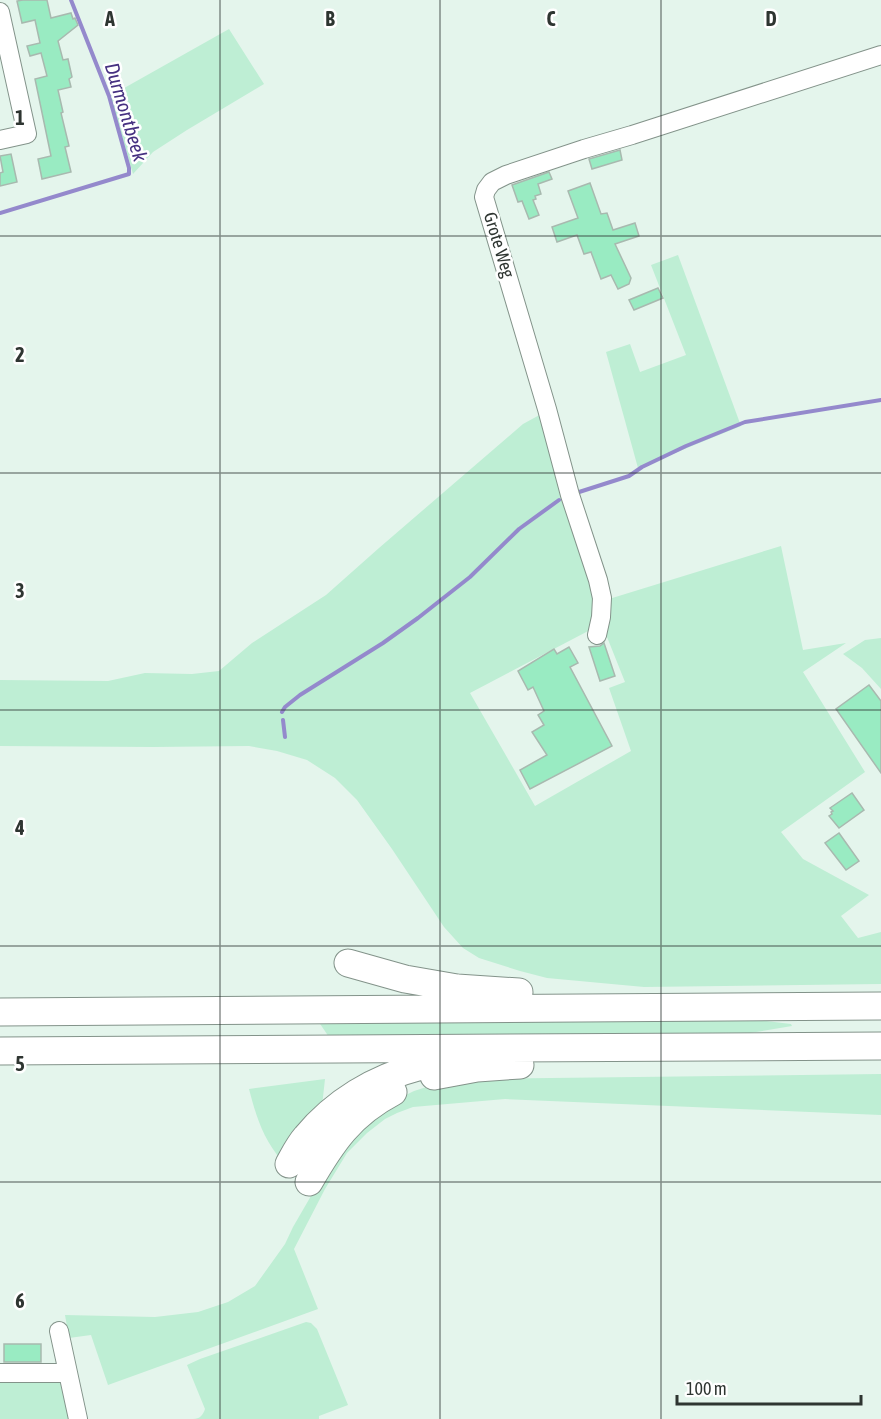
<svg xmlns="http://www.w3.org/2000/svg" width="881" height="1419" viewBox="0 0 881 1419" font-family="'Asap Condensed',sans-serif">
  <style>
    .green { fill: #beeed4 }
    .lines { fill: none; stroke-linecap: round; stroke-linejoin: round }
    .stream { stroke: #9489cc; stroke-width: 4 }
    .building { fill: #99ebc2; stroke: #a8b9af; stroke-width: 1.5 }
    .minor-casing { stroke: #83938a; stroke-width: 20 }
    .highway-casing { stroke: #83938a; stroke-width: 29 }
    .minor { stroke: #fff; stroke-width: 18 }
    .highway { stroke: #fff; stroke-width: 27 }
    .grid { fill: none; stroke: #2e3531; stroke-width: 1.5; stroke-opacity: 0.55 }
    .labels { text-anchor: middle; stroke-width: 5; stroke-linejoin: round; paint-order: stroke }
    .street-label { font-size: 18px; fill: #2e3531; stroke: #fff }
    .water-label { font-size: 20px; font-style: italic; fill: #463181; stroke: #fff }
    .grid-label { font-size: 20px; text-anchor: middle; font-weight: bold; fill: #2e3531; stroke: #fff; stroke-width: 5; stroke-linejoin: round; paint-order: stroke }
  </style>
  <rect width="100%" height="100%" fill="#e4f5ec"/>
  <!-- green -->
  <path class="green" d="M229 29 264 84 187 130 153 152 133 174 110 96Z
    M678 255 741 426 638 468 606 352 630 344 640 372 686 355 651 265Z
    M545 412 599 593 592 629 470 693 535 806 631 751 609 688 625 682 607 637 603 635 609 599 781 546 803 650 846 643 803 672 865 772 781 832 803 859 869 895 841 916 858 938 881 932V984L644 987 547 978 520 971 479 958 463 948 444 927 392 849 357 800 335 778 307 760 277 751 249 746 153 747 0 746V680L108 681 145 673 192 674 219 671 252 643 326 595 379 548 523 424Z
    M881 638V689L862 668 843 654 865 640Z
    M314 1015 749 1019 791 1024 792 1026 738 1035 331 1040Z
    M881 1074V1115L505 1099 413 1107 397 1113 385 1119 367 1133 347 1153 325 1189 294 1249 318 1309 108 1385 91 1335 69 1338 65 1315 155 1317 198 1312 228 1302 255 1286 285 1244 293 1227 344 1139 377 1109 414 1091 436 1084 464 1079Z
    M325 1079 322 1106 282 1161C263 1139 256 1116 249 1089Z
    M306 1322 311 1323 317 1329 348 1405 319 1416V1419H193C200 1419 203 1415 205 1409L187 1365 200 1359Z
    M0 1381H61L69 1419H0Z"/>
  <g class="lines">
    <!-- stream -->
    <path class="stream" d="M0 213 129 174V168L109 96 71 0
      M576 493 629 476 642 467 686 446 745 422 881 400
      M282 712 285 707 300 695 383 643 418 618 470 577 519 529 559 500
      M283 720 285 737"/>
  </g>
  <!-- building -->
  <path class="building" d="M23 0H47L51 18 71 13 73 19 75 18 78 25 58 41 63 60 68 59 72 77 69 79 71 87 58 90 63 112 61 113 69 146 65 147 71 172 42 179 38 159 51 156 35 79 47 76 41 53 30 56 27 46 40 43 35 20 22 23 17 1Z
    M620 150 622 160 592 169 589 159Z
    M11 154 17 182 0 186V173L3 172 0 156Z
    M549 172 552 179 538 184 541 194 535 196 536 199 533 200 539 215 529 219 522 201 518 202 512 185Z
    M590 183 601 214 607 213 613 230 635 223 639 236 615 244 631 278 629 284 618 289 611 275 601 279 591 252 584 254 577 235 557 242 552 227 578 218 568 191Z
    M658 288 663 298 634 310 629 300Z
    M604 643 615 676 600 681 589 647 600 646Z
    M569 647 578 663 570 667 612 746 530 789 520 770 547 755 532 732 544 725 538 715 544 711 533 687 528 690 518 671 554 649 557 654Z
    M869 685 881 701V773L836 709Z
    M852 793 864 810 839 828 829 816 832 814 831 812 833 811 830 808Z
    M839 833 859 861 846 870 825 843Z
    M4 1344H41V1362H4Z"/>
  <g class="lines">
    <defs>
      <path id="minor" d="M0 12 27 134 0 140
        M597 635 601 617 602 598 598 580 570 495 547 409 484 197 486 190 492 182 506 175 584 149 632 135 881 55
        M59 1331 78 1419
        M0 1373H67"/>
      <path id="highway" d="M348 963 405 979 457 988 519 992
        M0 1012 881 1006
        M0 1051 881 1046
        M434 1076 477 1068 520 1065
        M289 1164C294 1155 299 1145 306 1137 335 1102 375 1078 418 1067 429 1064 440 1064 451 1062
        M309 1182C332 1142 351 1114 393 1092"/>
    </defs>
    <!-- minor casing -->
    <use href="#minor" class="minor-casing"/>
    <!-- highway casing -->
    <use href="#highway" class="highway-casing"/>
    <!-- minor -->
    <use href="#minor" class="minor"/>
    <!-- highway -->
    <use href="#highway" class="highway"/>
  </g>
  <!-- grid -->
  <path class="grid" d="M220 0V1419M440 0V1419M661 0V1419M0 236H881M0 473H881M0 710H881M0 946H881M0 1182H881"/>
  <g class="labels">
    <!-- street labels -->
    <g class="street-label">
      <text transform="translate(499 245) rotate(73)" y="6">Grote Weg</text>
    </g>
    <!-- water labels -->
    <g class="water-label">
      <text transform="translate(126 112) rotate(73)" y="7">Durmontbeek</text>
    </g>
  </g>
  <g class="grid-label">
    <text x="110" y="26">A</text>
    <text x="330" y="26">B</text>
    <text x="551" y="26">C</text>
    <text x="771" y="26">D</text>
    <text x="20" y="125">1</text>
    <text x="20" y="362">2</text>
    <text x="20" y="598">3</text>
    <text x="20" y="835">4</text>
    <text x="20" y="1071">5</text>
    <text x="20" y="1308">6</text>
  </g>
  <!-- scale -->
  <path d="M677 1395v9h184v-9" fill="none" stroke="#2e3531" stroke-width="3"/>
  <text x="686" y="1395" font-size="18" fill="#2e3531" stroke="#ffffff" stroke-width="4.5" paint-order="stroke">100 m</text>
</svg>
